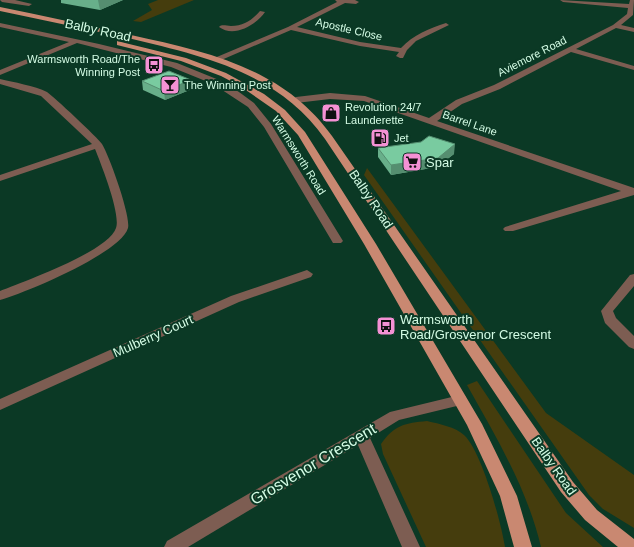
<svg xmlns="http://www.w3.org/2000/svg" width="634" height="547" viewBox="0 0 634 547" font-family="Helvetica,sans-serif">
<style>
.green{fill:#453d0d}
.lines{fill:none;stroke-linecap:round;stroke-linejoin:round}
.minor{fill:#7d5d52;fill-rule:evenodd}
.major{fill:#c98871;fill-rule:evenodd}
.wall{fill:#68af8a}
.shaded-wall{fill:#558e70}
.building{fill:#79cba0;stroke:#558e70}
.labels{text-anchor:middle;dominant-baseline:central;stroke-width:4;stroke-linejoin:round;paint-order:stroke}
.far-street-label{font-size:11px;fill:#d4fce5;stroke:#0b3925}
.far-poi-label{font-size:11px;fill:#d4fce5;stroke:#0b3925;text-anchor:start}
.street-label{font-size:13px;fill:#d4fce5;stroke:#0b3925}
.poi-label{font-size:13px;fill:#d4fce5;stroke:#0b3925;text-anchor:start}
.near-street-label{font-size:16px;fill:#d4fce5;stroke:#0b3925}
</style>
<rect width="100%" height="100%" fill="#0b3925"/>
<path class="green" d="M158,0H194L141,22L133,21L152,10L148,4Z
M367,168L546,413L634,475V528L603,509L589,495L364,175Z
M477,381L566,513L603,547H541C527,488 496,437 467,385Z
M427,421C440,424 455,427 464,435C482,452 501,522 505,547H426L383,454L381,444C394,425 405,423 427,421Z"/>
<g class="lines">
<path class="minor" d="M0,0H15L32,4L29,6L2,2Z
M335,0H355L359,2L356,4L345,3L297,27L360,42L401,48C413,35 430,28 446,23L449,25L416,41L407,50L403,58H400L396,56L399,52L360,46L291,30L219,61L212,59L288,27L337,2Z
M560,0L629,4L630,0H634L633,15L621,25L634,28V32L616,28L576,49L634,66V70L571,52L500,89L462,104L437,121L634,188V195L513,231H505L503,229L505,227L621,191L364,101L330,99L296,103L292,100L296,97L330,93L365,96L429,118L456,100L494,85L613,25L627,14L628,8L563,2Z
M260,11L265,12C256,25 234,38 219,27C222,24 226,26 231,26C244,26 252,20 260,11Z
M0,23L99,44L177,63L219,80L239,92L254,103L271,124L343,241L341,243H333L264,127L248,107L213,84L171,67L77,43L0,75V70L69,42L0,27Z
M0,79C13,82 35,86 47,92C53,96 98,138 102,144C109,155 131,216 128,228C121,253 25,293 0,300V291C23,282 109,251 116,228C121,214 101,164 95,149L0,181V175L92,144L41,96L0,84Z
M307,270L313,274L311,277L239,302L0,410V399L231,296Z
M634,274V286L613,311L616,318L634,336V349L629,347L605,323L601,311L630,275Z
M460,395L465,396L467,400L465,404L399,420L370,438L420,547H402L358,445L188,547H164L167,541L390,412Z"/>
<path class="major" d="M0,7C44,16 87,25 131,35C208,52 283,68 332,136L573,482L597,510L634,539V547H618L585,520L561,492L325,139C278,72 203,56 128,38C85,29 43,20 0,11Z
M117,41L186,58L226,73L264,94L285,110L305,132L376,244L482,424L517,496L532,547H514L500,496L467,425L364,244L298,135L276,111L240,86L221,76L181,61L117,45Z"/>
</g>
<path class="wall" d="M61,0H123L100,10L61,3Z
M142,81L192,89L165,100L143,90Z
M378,148L454,154L437,167L391,175L378,157Z"/>
<path class="shaded-wall" d="M98,0H123L100,10Z
M191,80L192,89L165,100L164,91Z
M455,144L454,154L437,167L391,175V165Z"/>
<path class="building" d="M169,71L191,80L164,91L142,81Z
M429,136L455,144L438,158L391,165L378,148L421,142Z"/>
<defs>
<g id="bus-square" transform="scale(1)"><rect x="-9" y="-9" width="18" height="18" rx="4" fill="#f491d4" stroke="#0b3925"/><path d="M-5-6H5V4H4V6H2V4H-2V6H-4V4H-5ZM-3.5-4V0h7V-4ZM-3.5 1.2v1.5H-2V1.2ZM2 1.2v1.5H3.5V1.2Z" fill="#111"/></g>
<g id="bar-square" transform="scale(1)"><rect x="-9" y="-9" width="18" height="18" rx="4" fill="#f491d4" stroke="#0b3925"/><path d="M-6-5H6L.8 .8V4.5H3.5V6h-7V4.5H-.8V.8Z" fill="#111"/></g>
<g id="shop-square" transform="scale(1)"><rect x="-9" y="-9" width="18" height="18" rx="4" fill="#f491d4" stroke="#0b3925"/><path d="M-5-2.5h2.3a2.7 3.5 0 0 1 5.4 0H5L5.5 6h-11ZM-1.5-2.5h3a1.5 2.3 0 0 0-3 0Z" fill="#111"/></g>
<g id="fuel-square" transform="scale(1)"><rect x="-9" y="-9" width="18" height="18" rx="4" fill="#f491d4" stroke="#0b3925"/><path d="M-5.5-6h7V0h2V4h1.3V-2.5L3-4.5l.8-.8L6-3V5H2.5V1h-1V6h-7ZM-4.2-4.7v3.2H.2V-4.7Z" fill="#111"/></g>
<g id="supermarket-square" transform="scale(1)"><rect x="-9" y="-9" width="18" height="18" rx="4" fill="#f491d4" stroke="#0b3925"/><path d="M-6-5.5h2.5l.6 2H6L4.5 2H-2.5L-4.4-4H-6ZM-1.5 3.2a1.3 1.3 0 1 0 .1 0ZM3 3.2a1.3 1.3 0 1 0 .1 0Z" fill="#111"/></g>
</defs>
<g fill-rule="evenodd">
<use href="#bus-square" x="154" y="65"/>
<use href="#bar-square" x="170" y="85"/>
<use href="#shop-square" x="331" y="113"/>
<use href="#fuel-square" x="380" y="138"/>
<use href="#supermarket-square" x="412" y="162"/>
<use href="#bus-square" x="386" y="326"/>
</g>
<g class="labels">
<g class="far-street-label">
<text transform="translate(349 29) rotate(13)">Apostle Close</text>
<text transform="translate(532 56) rotate(-27)">Aviemore Road</text>
<text transform="translate(470 123) rotate(19)">Barrel Lane</text>
<text transform="translate(299 155) rotate(58)">Warmsworth Road</text>
</g>
<g class="far-poi-label">
<text x="140" y="59" text-anchor="end">Warmsworth Road/The<tspan x="140" dy="13">Winning Post</tspan></text>
<text x="184" y="85">The Winning Post</text>
<text x="345" y="107">Revolution 24/7<tspan x="345" dy="13">Launderette</tspan></text>
<text x="394" y="138">Jet</text>
</g>
<g class="street-label">
<text transform="translate(98 30) rotate(12)">Balby Road</text>
<text transform="translate(371 199) rotate(56)">Balby Road</text>
<text transform="translate(153 336) rotate(-24)">Mulberry Court</text>
<text transform="translate(554 466) rotate(55)">Balby Road</text>
</g>
<g class="poi-label">
<text x="426" y="162">Spar</text>
<text x="400" y="319">Warmsworth<tspan x="400" dy="15">Road/Grosvenor Crescent</tspan></text>
</g>
<g class="near-street-label">
<text transform="translate(313 464) rotate(-31)">Grosvenor Crescent</text>
</g>
</g>
</svg>
